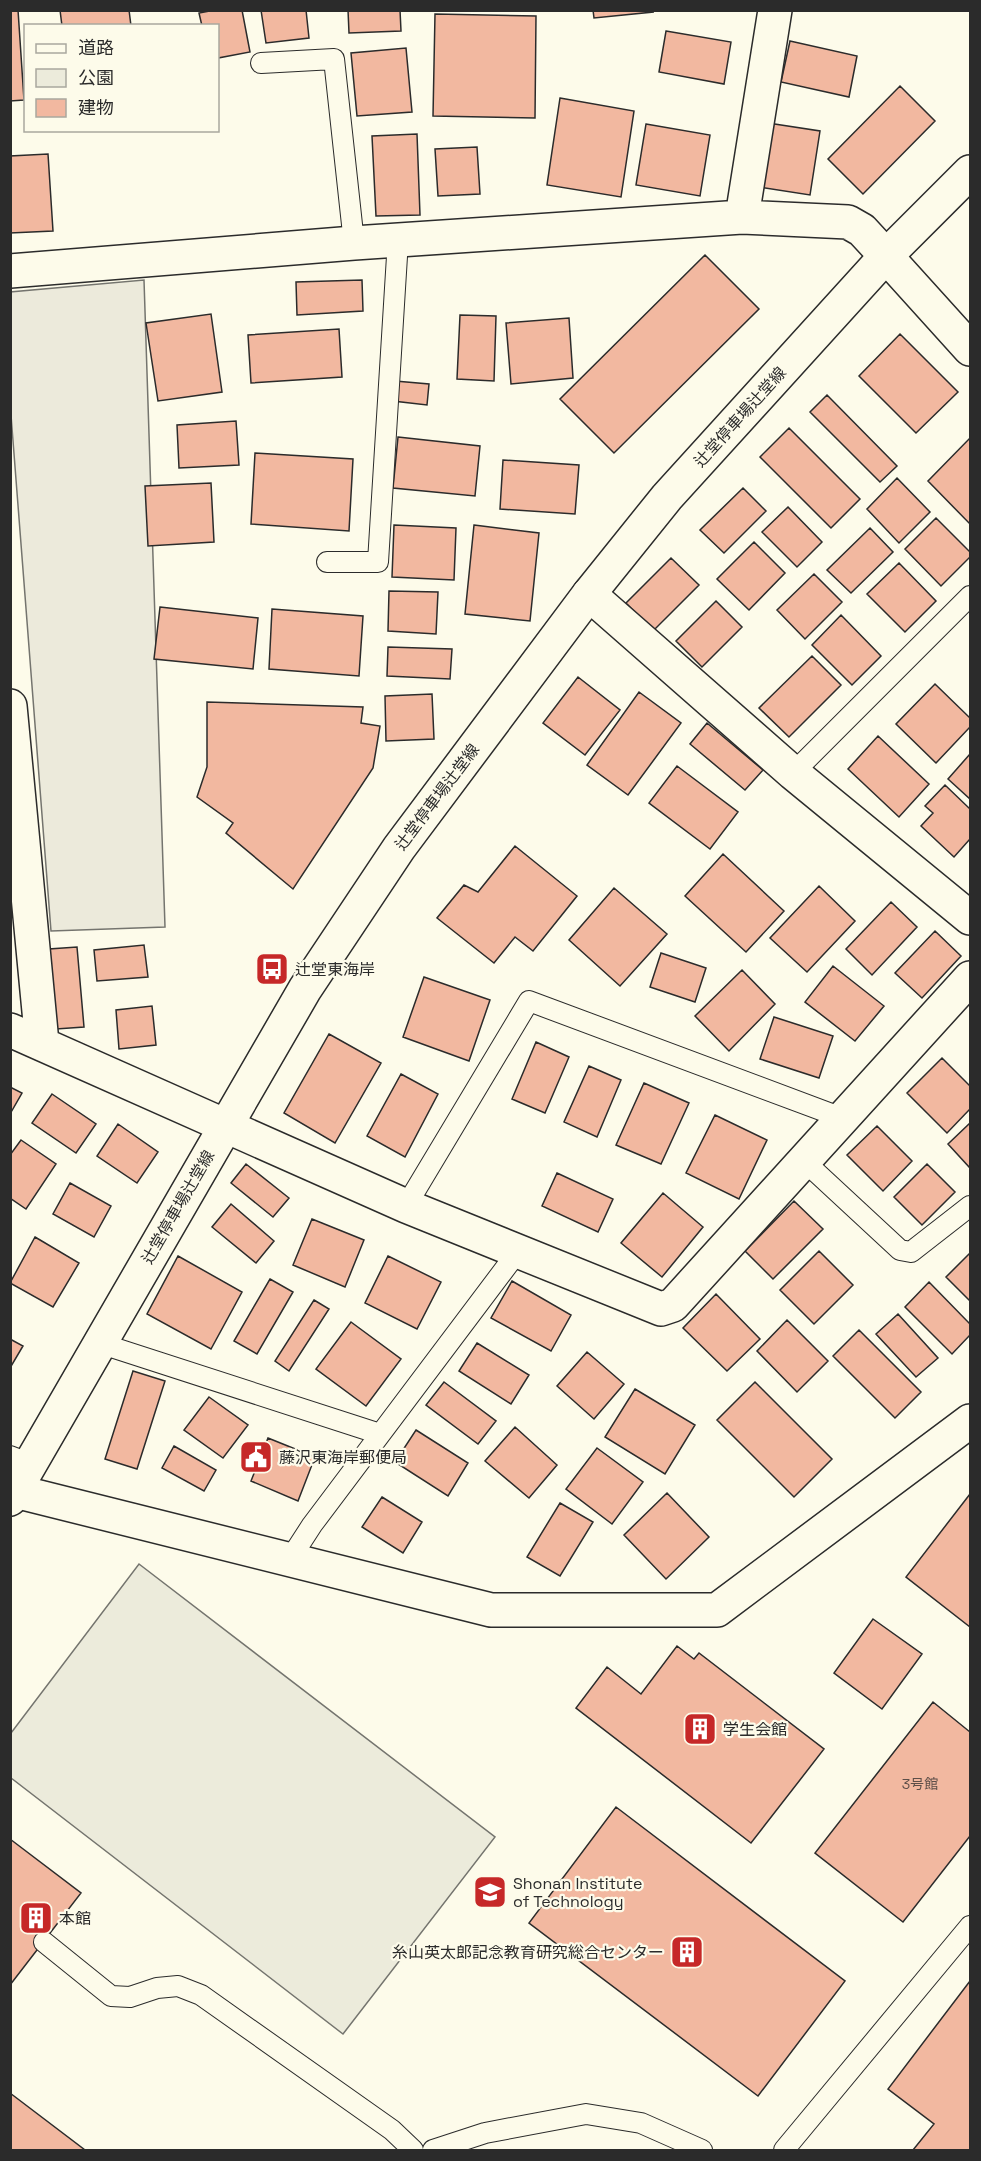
<svg xmlns="http://www.w3.org/2000/svg" width="981" height="2161" viewBox="0 0 981 2161" font-family="'Space Grotesk','Noto Sans JP',sans-serif">
<style>
.green{fill:#ecebdb;stroke:#74746e;stroke-width:1.5}
.parking{fill:#eceadb;stroke:#74746e;stroke-width:1.5}
.building{fill:#f2b8a0;stroke:#2b2b2b;stroke-width:1.5}
.lines{fill:none;stroke-linecap:round;stroke-linejoin:round}
.service-casing{stroke:#2b2b2b;stroke-width:22}
.minor-casing{stroke:#2b2b2b;stroke-width:36}
.tertiary-casing{stroke:#2b2b2b;stroke-width:36}
.secondary-casing{stroke:#2b2b2b;stroke-width:36}
.service{stroke:#fdfbea;stroke-width:20}
.minor{stroke:#fdfbea;stroke-width:33}
.tertiary{stroke:#fdfbea;stroke-width:33}
.secondary{stroke:#fdfbea;stroke-width:33}
.labels{text-anchor:middle;dominant-baseline:central;stroke-width:4.5;stroke-linejoin:round;paint-order:stroke}
.number-label{font-size:14px;fill:#5d4e48}
.street-label{font-size:16px;fill:#2b2b2b;stroke:#fdfbea}
.poi-label{font-size:16px;fill:#2b2b2b;stroke:#fdfbea;text-anchor:start}
</style>
<rect width="100%" height="100%" fill="#fdfbea"/>
<path class="green" d="M139,1564L495,1837L343,2034L11,1778V1733Z"/>
<path class="parking" d="M144,280L165,927L51,931L11,415L10,292Z"/>
<path class="building" d="M10,10H18L24,100L10,101Z
M60,10H129L131,26H62Z
M215,10H242L250,52L218,58V26H202L199,13Z
M261,10H306L309,38L266,43Z
M348,10H400L401,31L349,33Z
M593,10H652L653,12L594,18Z
M435,14L536,16L535,118L433,116Z
M666,31L731,42L724,84L659,72Z
M790,41L857,56L849,97L781,82Z
M406,48L412,112L357,116L351,53Z
M900,86L935,121L863,194L828,159Z
M560,98L634,111L621,197L547,185Z
M768,123L820,131L810,195L758,187Z
M646,124L710,135L700,196L636,185Z
M417,134L420,215L376,216L372,136Z
M477,147L480,194L438,196L435,149Z
M48,154L53,231L10,233V156Z
M705,255L759,309L614,453L560,399Z
M362,280L363,311L297,315L296,282Z
M211,314L222,392L158,401L146,323Z
M460,315L496,316L494,381L457,379Z
M569,318L573,378L511,384L506,323Z
M339,329L342,377L251,383L248,335Z
M900,334L958,392L916,433L859,376Z
M395,381L429,384L427,405L393,401Z
M827,395L897,466L880,482L810,412Z
M236,421L239,465L179,468L177,425Z
M789,428L860,499L831,528L760,457Z
M398,437L480,446L475,496L393,488Z
M970,438V524L928,481Z
M255,453L353,459L349,531L251,524Z
M503,460L579,465L575,514L500,509Z
M897,478L930,512L899,543L867,509Z
M211,483L214,542L148,546L145,486Z
M743,488L766,511L724,553L700,530Z
M788,507L822,542L797,567L762,532Z
M936,518L970,552V557L941,586L905,549Z
M394,525L456,528L454,580L392,577Z
M474,525L539,533L530,621L465,614Z
M870,528L893,552L851,593L827,570Z
M754,542L785,573L749,610L717,579Z
M671,558L699,585L653,631L626,603Z
M899,563L936,601L905,632L867,594Z
M814,574L842,602L805,639L777,610Z
M389,591L438,592L436,634L388,631Z
M716,601L742,627L702,667L676,641Z
M160,607L258,618L253,669L154,659Z
M272,609L363,616L359,676L269,669Z
M841,615L881,656L852,685L812,645Z
M388,647L452,649L450,679L387,676Z
M812,656L841,685L789,737L759,708Z
M578,677L620,710L585,755L543,723Z
M935,684L970,718V727L936,763L896,724Z
M639,692L681,723L628,795L587,765Z
M432,694L434,739L386,741L385,696Z
M207,702L363,707L361,723L380,726L373,768L293,889L226,833L233,823L197,797L207,767Z
M707,723L763,770L745,790L690,744Z
M878,736L929,784L899,817L848,769Z
M970,754V799L948,779Z
M677,766L738,812L710,849L649,803Z
M945,785L970,809V839L954,857L921,826L933,813L925,806Z
M515,846L577,896L533,951L515,937L494,963L437,918L464,885L478,892Z
M723,854L784,911L746,952L685,896Z
M819,886L855,921L807,972L770,938Z
M614,888L667,934L620,986L569,940Z
M891,902L917,927L872,975L846,949Z
M935,931L961,956L922,998L895,973Z
M144,945L148,977L97,981L94,950Z
M77,947L84,1027L56,1029L49,949Z
M661,953L706,968L695,1002L650,987Z
M833,966L884,1006L855,1041L805,1002Z
M742,970L775,1004L729,1051L695,1016Z
M424,977L490,1000L469,1061L403,1037Z
M152,1006L156,1045L119,1049L116,1010Z
M774,1017L833,1036L819,1078L760,1059Z
M329,1034L381,1063L335,1143L284,1113Z
M536,1042L569,1057L545,1113L512,1099Z
M942,1058L970,1086V1109L947,1133L907,1093Z
M589,1066L621,1080L597,1137L564,1122Z
M401,1074L438,1094L405,1157L367,1136Z
M644,1083L689,1103L661,1164L616,1145Z
M10,1087L22,1093L10,1114Z
M52,1094L96,1124L76,1153L32,1123Z
M715,1115L767,1140L739,1199L686,1173Z
M970,1123V1168L948,1144Z
M118,1124L158,1152L137,1183L97,1156Z
M877,1126L912,1161L883,1191L847,1155Z
M21,1140L56,1164L26,1209L10,1198V1155Z
M246,1164L289,1198L273,1217L231,1183Z
M927,1164L955,1192L922,1225L894,1197Z
M557,1173L613,1199L598,1232L542,1206Z
M70,1183L111,1206L94,1237L53,1214Z
M663,1193L703,1227L662,1277L621,1243Z
M794,1201L823,1229L773,1279L745,1251Z
M231,1204L274,1241L256,1263L212,1227Z
M312,1219L364,1240L345,1287L293,1265Z
M35,1237L79,1263L53,1307L10,1283Z
M819,1251L853,1285L814,1324L780,1290Z
M970,1253V1301L946,1277Z
M178,1256L242,1292L211,1349L147,1314Z
M388,1256L441,1282L417,1329L365,1303Z
M270,1279L293,1292L257,1354L234,1341Z
M512,1281L571,1315L551,1351L491,1318Z
M929,1282L970,1324V1335L952,1354L905,1307Z
M716,1294L760,1339L727,1371L683,1328Z
M314,1300L329,1309L289,1371L275,1361Z
M898,1314L938,1358L916,1377L876,1334Z
M787,1320L828,1361L797,1392L757,1351Z
M351,1322L401,1359L366,1406L316,1369Z
M859,1330L921,1392L895,1418L833,1356Z
M10,1339L23,1346L10,1368Z
M477,1343L529,1375L511,1404L459,1371Z
M587,1352L624,1384L594,1419L557,1386Z
M133,1371L165,1381L137,1469L105,1459Z
M444,1382L496,1421L478,1444L426,1405Z
M755,1382L832,1459L794,1497L717,1420Z
M635,1389L695,1425L665,1474L605,1437Z
M209,1397L248,1425L223,1458L184,1430Z
M515,1427L557,1465L529,1498L485,1461Z
M416,1430L468,1463L448,1496L395,1462Z
M268,1438L315,1457L298,1501L251,1481Z
M174,1446L216,1470L204,1491L162,1468Z
M597,1448L643,1482L612,1524L566,1489Z
M667,1493L709,1537L666,1579L624,1535Z
M970,1494V1627L906,1577Z
M382,1497L422,1522L403,1553L362,1527Z
M560,1503L593,1522L560,1576L527,1557Z
M873,1619L922,1654L882,1709L834,1673Z
M677,1646L694,1659L699,1653L824,1749L751,1843L576,1708L607,1667L641,1694Z
M933,1702L970,1732V1836L903,1922L815,1853Z
M616,1807L845,1981L758,2096L529,1923Z
M10,1839L81,1893L10,1985Z
M970,1981V2150H913L934,2124L888,2089Z
M10,2093L85,2150H10Z"/>
<g class="lines">
<g class="service-casing">
<path id="service" d="M261,63L334,59L354,243
M327,562H378L398,240
M793,773L970,596
M804,1161L900,1250L911,1252L970,1206
M406,1206L529,1001L845,1119
M99,1343L380,1434
M10,1456L31,1464
M290,1559L312,1525L519,1250
M44,1942L111,1996L130,1997L157,1988L178,1986L201,1995L392,2130L413,2150
M433,2150L485,2133L586,2114L641,2123L702,2150
M784,2150L970,1926"/>
</g>
<g class="minor-casing">
<path id="minor" d="M742,217L775,10
M10,271L354,243L742,217L848,222L862,230L886,256
M589,594L793,773L970,918
M10,706L42,1043
M10,1030L406,1206L661,1309L673,1305L970,978"/>
</g>
<g class="tertiary-casing">
<path id="tertiary" d="M886,256L970,349
M15,1491L491,1610H717L970,1421"/>
</g>
<g class="secondary-casing">
<path id="secondary" d="M10,1499L305,989L399,848L589,594L667,497L886,256L970,172"/>
</g>
<use href="#service" class="service"/>
<use href="#minor" class="minor"/>
<use href="#tertiary" class="tertiary"/>
<use href="#secondary" class="secondary"/>
</g>
<defs>
<g id="bus-square" transform="scale(1.725)"><rect x="-9" y="-9" width="18" height="18" rx="4" fill="#c62828" stroke="#fdfbea"/><path d="M-5-6H5V4H4V6H2V4H-2V6H-4V4H-5ZM-3.5-4V0h7V-4ZM-3.5 1.2v1.5H-2V1.2ZM2 1.2v1.5H3.5V1.2Z" fill="#fff"/></g>
<g id="civic-square" transform="scale(1.725)"><rect x="-9" y="-9" width="18" height="18" rx="4" fill="#c62828" stroke="#fdfbea"/><path d="M-.6-6.5H3V-4.5H.6V-3L4-1V1h2V6H-6V1h2V-1L-.6-3ZM-1.2 2.5V6h2.4V2.5Z" fill="#fff"/></g>
<g id="building-square" transform="scale(1.725)"><rect x="-9" y="-9" width="18" height="18" rx="4" fill="#c62828" stroke="#fdfbea"/><path d="M-4-6H4V6H1V3H-1V6H-4ZM-2.5-4.3h1.7v1.8h-1.7ZM.8-4.3h1.7v1.8H.8ZM-2.5-1h1.7V.8h-1.7ZM.8-1h1.7V.8H.8Z" fill="#fff"/></g>
<g id="university-square" transform="scale(1.725)"><rect x="-9" y="-9" width="18" height="18" rx="4" fill="#c62828" stroke="#fdfbea"/><path d="M0-5L7-2L0 1L-7-2ZM-4 1L0 2.5L4 1V4Q0 6-4 4Z" fill="#fff"/></g>
</defs>
<g fill-rule="evenodd">
<use href="#bus-square" x="272" y="969"/>
<use href="#civic-square" x="256" y="1457"/>
<use href="#building-square" x="700" y="1729"/>
<use href="#university-square" x="490" y="1892"/>
<use href="#building-square" x="36" y="1918"/>
<use href="#building-square" x="687" y="1952"/>
</g>
<g class="labels">
<g class="number-label">
<text x="920" y="1784">3号館</text>
</g>
<g class="street-label">
<text transform="translate(740 417) rotate(-48)">辻堂停車場辻堂線</text>
<text transform="translate(437 797) rotate(-53)">辻堂停車場辻堂線</text>
<text transform="translate(178 1207) rotate(-60)">辻堂停車場辻堂線</text>
</g>
<g class="poi-label">
<text x="295" y="969">辻堂東海岸</text>
<text x="279" y="1457">藤沢東海岸郵便局</text>
<text x="723" y="1729">学生会館</text>
<text x="513" y="1883">Shonan Institute<tspan x="513" dy="18">of Technology</tspan></text>
<text x="59" y="1918">本館</text>
<text x="664" y="1952" text-anchor="end">糸山英太郎記念教育研究総合センター</text>
</g>
</g>
<rect width="981" height="2161" fill="none" stroke="#2b2b2b" stroke-width="24"/>
<rect x="24" y="24" width="195" height="108" fill="#fdfbea" stroke="#a9a89e" stroke-width="1.5"/>
<rect x="36" y="44" width="30" height="9" fill="#fdfbea" stroke="#a9a89e" stroke-width="1.5"/>
<text x="78" y="54" font-size="18" fill="#2b2b2b">道路</text>
<rect x="36" y="69" width="30" height="18" fill="#ecebdb" stroke="#a9a89e" stroke-width="1.5"/>
<text x="78" y="84" font-size="18" fill="#2b2b2b">公園</text>
<rect x="36" y="99" width="30" height="18" fill="#f2b8a0" stroke="#a9a89e" stroke-width="1.5"/>
<text x="78" y="114" font-size="18" fill="#2b2b2b">建物</text>
</svg>
